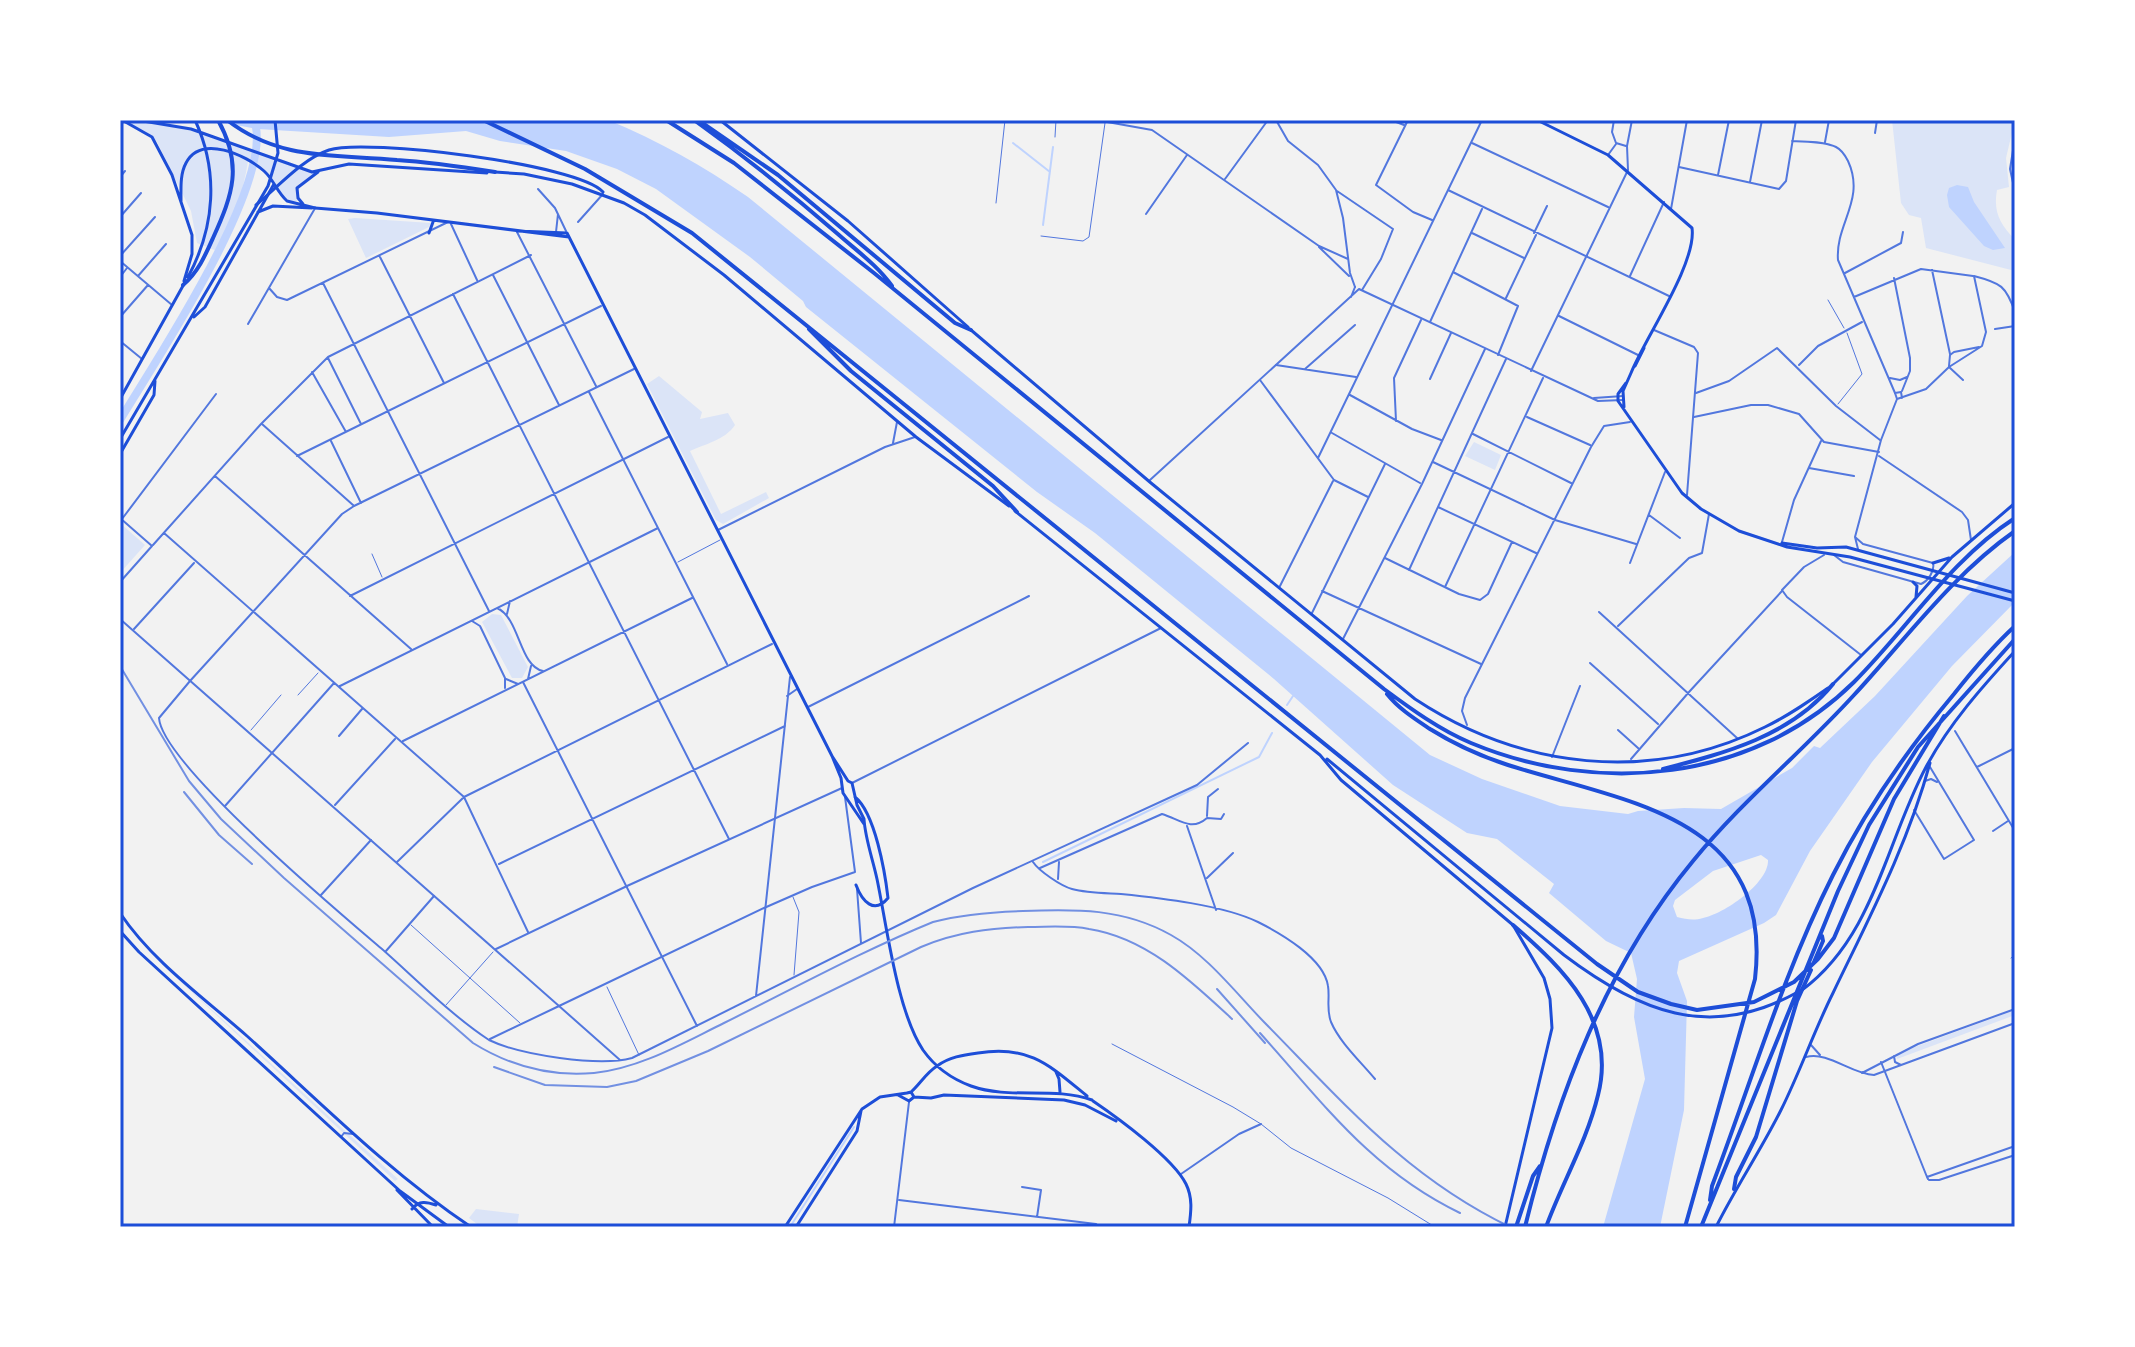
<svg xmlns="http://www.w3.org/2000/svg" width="2135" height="1347" viewBox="0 0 2135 1347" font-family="'Public Sans',sans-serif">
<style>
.green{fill:#dbe4f7}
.water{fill:#bfd3fe;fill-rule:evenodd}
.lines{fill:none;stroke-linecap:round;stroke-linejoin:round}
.stream{stroke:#bfd3fe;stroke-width:2}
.river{stroke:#bfd3fe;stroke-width:8}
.service{stroke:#5277de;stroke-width:1}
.minor{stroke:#5277de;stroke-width:2}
.tertiary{stroke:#5277de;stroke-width:2}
.secondary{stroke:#1d4ed8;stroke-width:3}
.primary{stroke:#1d4ed8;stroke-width:3}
.trunk{stroke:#1d4ed8;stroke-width:3}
.motorway{stroke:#1d4ed8;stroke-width:4}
.rail{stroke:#7290e2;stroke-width:2}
.neatline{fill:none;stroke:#1d4ed8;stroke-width:3}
</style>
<rect width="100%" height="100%" fill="#f2f2f2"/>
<path class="green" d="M122,120L191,129L318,172C303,181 296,183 300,201H287L271,177L248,161C243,194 233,221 217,251L197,243L191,211L157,142L145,131Z
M1892,120H2015L2006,158L2009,187L1997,190C1993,212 2000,224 2015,240V271L1926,248L1921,218L1909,215L1901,203Z
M348,219L355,218L431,223L429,227L366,258Z
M659,376L702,412L700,419L728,413L735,425C725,440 705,444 690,451L721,514L766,492L769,498L723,524L716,520L647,384Z
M1474,442L1501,455L1495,470L1465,456Z
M120,523L145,545L120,573Z
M492,614L501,615L528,667L522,678H512L482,622Z
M143,947L398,1179L395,1181Z
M2015,1010V1015L1897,1059L1896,1054Z
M476,1209L519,1214L517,1227H481L469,1218Z"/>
<path class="water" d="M209,120H608C659,141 703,166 748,197L1430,755L1482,779L1560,806L1628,814L1638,811L1684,808L1721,809L1792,768L1814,746L1820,748L1875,696L1967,596L2015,552V602L1952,666L1872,762L1810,851L1776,915L1764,923L1679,961L1677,973L1687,1001L1684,1110L1660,1227H1603L1645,1079L1634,1017L1637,979L1631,953L1606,941L1549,893L1554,884L1497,839L1467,833L1393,785L1274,679L1095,533L1037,492L806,307L803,301L750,257L656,189L617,169L566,151L500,141L466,131L389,137L258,129ZM1761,855L1768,860C1769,883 1724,914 1703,918C1693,921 1686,919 1677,917L1673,906L1675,900L1713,871Z
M1957,185L1968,187L1974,202L2005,248L1993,250L1984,246L1949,207L1947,195L1949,188Z"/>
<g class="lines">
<path class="stream" d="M1013,143L1050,172
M1043,225L1053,147
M1287,705L1293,696
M1043,862L1259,757L1272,733
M790,1227L854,1127"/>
<path class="river" d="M120,420C154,363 277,180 254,120"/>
<path class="service" d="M1055,137L1056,120
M996,203L1005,120
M1041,236L1083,241L1089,237L1105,123
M1828,300L1844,328
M1838,404L1862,374L1847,333
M372,554L382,577
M678,562L720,540
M298,695L318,673
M251,730L281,695
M793,897L799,912L794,975
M411,925L520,1023
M2011,958L2015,955
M607,987L639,1055
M446,1005L493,952
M1112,1044L1233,1107L1261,1124L1291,1148L1388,1198L1435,1227"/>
<path class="minor" d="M1096,120L1152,130L1319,246L1348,259
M1276,120L1288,141L1318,165L1336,190L1343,218L1350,273L1355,287
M1391,120L1404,125
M1408,120L1376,185L1413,212L1432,220
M1614,120L1612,132L1616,143L1626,146
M1875,133L1877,120
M2015,138L2010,169L2015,192
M1792,141C1806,142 1824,141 1836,147C1842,150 1845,155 1848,161C1866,200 1835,224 1838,260L1895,393
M1825,142L1829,120
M1472,143L1608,207
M1608,155L1616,144
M1679,167L1779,189L1786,181L1796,120
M1718,175L1729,120
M120,177L125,171
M1225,179L1268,120
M1750,182L1762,120
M538,189L555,208L566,231
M1448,190L1669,296
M1337,191L1393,229L1381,259L1362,290
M1146,214L1187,155
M120,217L141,193
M578,222L603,194
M451,224L477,280
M517,232L596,386
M556,232L558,214
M1472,233L1524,258
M1534,233L1547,206
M1319,247L1349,276
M120,256L155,217
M380,257L444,383
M120,261L172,305
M1932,270L1950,354
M1453,272L1518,306L1498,355
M1845,273L1901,243L1903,232
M493,275L559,405
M138,276L166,244
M1630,276L1664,202
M120,277L127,268
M1894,278L1910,358V371L1902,391
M323,283L489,611
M269,288L277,297L287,300L448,222
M453,294L729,839
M1854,297L1921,269L1973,276
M1506,298L1536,235
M1559,316L1638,355
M120,317L148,285
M1430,322L1482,209
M248,324L314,210
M1995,329L2015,326
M1654,330L1694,347L1698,353L1687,495
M120,341L142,359
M328,358L361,424
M1276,365L1356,377
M1799,365L1818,346L1862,322
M1949,367L1963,380
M634,369L354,506L342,514L190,681L159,718C162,764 341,914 382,949C416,979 451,1015 489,1040C520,1055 599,1067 632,1058L973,888L1197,785L1248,743
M1305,369L1355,325
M1531,371L1628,170L1627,146L1632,120
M312,372L346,432
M1890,378L1900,380L1907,377
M1430,379L1451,333
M1260,380L1334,480L1368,497
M589,392L727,664
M1696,393L1729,381L1777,348L1836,406L1880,440
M1350,395L1412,429L1441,440
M1527,417L1590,445
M1694,417L1751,405H1768L1799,414L1824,442L1879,452
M1396,421L1394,378L1421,320
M262,424L353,505
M1332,433L1420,483
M1473,434L1571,483
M331,441L361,503
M297,456L601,306
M1318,458L1482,120
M1433,462L1555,520L1636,544
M1809,468L1854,476
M215,476L411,649
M1438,507L1536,553
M1649,515L1680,538
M122,519L216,394
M164,533L464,797L528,932
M1782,542L1794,500L1821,441
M153,545L261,424L328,357L531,255
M1385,558L1459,594L1480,600L1488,594L1512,542
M1630,563L1665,472
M1409,570L1506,359
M1280,586L1333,481
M1445,587L1543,378
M1322,591L1481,664
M350,596L668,437
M497,608C520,618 519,666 543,671
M1599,612L1737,738
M1312,613L1385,464
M507,614L510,601
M472,621L480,626L505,678V688
M1618,626L1689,558L1702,553L1709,514
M134,629L194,563
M1343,639L1422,484L1485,349
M1590,663L1658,724
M506,679L518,684
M528,679L531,666
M523,682L697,1026
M340,686L658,528
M787,696L797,689
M808,707L1029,596
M1467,725L1462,711L1465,698L1591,447L1604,426L1630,422
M1618,730L1638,748
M1955,731L2015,831
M339,736L362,709
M403,741L692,598
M1552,757L1580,686
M1631,759L1689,692L1782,591
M1977,767L2015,748
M1925,781L1931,779L1937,782
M335,805L395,739
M225,806L334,683
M1914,810L1944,859L1974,840L1930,767
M1207,816L1208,797L1218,789
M1187,826L1216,910
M1993,831L2008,821
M397,862L464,797L772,644
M1033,862C1039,871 1061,886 1072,889C1087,893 1105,893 1121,894C1160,898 1223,905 1258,922C1280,933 1324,958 1328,986C1330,998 1326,1009 1331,1022C1340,1043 1361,1062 1375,1079
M499,864L785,726
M1040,868L1162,814C1179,819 1191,832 1207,818L1221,819L1224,814
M1207,878L1233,853
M1058,879L1059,862
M857,889L861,943
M321,895L371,840
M386,951L434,896
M756,996L790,677
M490,1039L559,1006L620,1060
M1881,1062L1927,1177
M2015,1105L2013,1109L2015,1115
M341,1137L344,1133L353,1134
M1181,1174L1239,1134L1261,1124
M1928,1179L1927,1177L2015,1146
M1929,1180H1939L2015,1155
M1022,1187L1041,1190L1037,1217
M899,1200L1096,1224L1099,1227"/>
<path class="tertiary" d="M1671,209L1687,120
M1351,297L1355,287
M1949,366L1950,355L1954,352L1979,347
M1594,398L1623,396
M1897,399L1926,389L1949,367L1982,346L1986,332L1974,276C2001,283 2006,286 2015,312
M893,443L897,422
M1879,456L1962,512L1968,520L1971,540
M1150,480L1359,289L1598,401L1623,400
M120,518L152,546L120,582
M718,530L885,447L915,437
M1858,549L1855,537L1881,440L1897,399L1895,393L1901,392L1902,398
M1824,555L1804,567L1782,590L1787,597L1861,655
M1834,555L1843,562L1921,584C1928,581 1935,571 1933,563L1863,544L1855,537
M120,619L559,1006L764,908L812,887L855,872L845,797
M852,783L1161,628
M496,949L627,886L842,788
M1811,1045L1820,1055
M1894,1056L1895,1062L1901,1065
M1806,1057C1828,1051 1851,1074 1874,1075L2015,1023
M1862,1073L1918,1044L2015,1009
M894,1227L909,1102"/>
<path class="secondary" d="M720,120L848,221L968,327
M1537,120L1608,155L1692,228C1697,263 1645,338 1631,373
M315,208L377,213L569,237
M517,231L567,233L832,756
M429,233L433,222
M1635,366L1644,348
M1626,383L1618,394V401L1682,493L1701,509L1739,531L1787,547L1850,557L2015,601
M1624,407L1623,391L1631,373
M1782,543L1817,548L1846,547L2015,593
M855,797C875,813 885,872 888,898C874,915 862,901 856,885
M864,824L843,793L841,778L832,756L848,781L852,783L857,805L864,819C865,838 873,860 877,879C887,927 897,1011 923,1050C935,1067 952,1079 971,1086C1010,1100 1053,1086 1092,1100
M120,913C152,961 204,998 247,1036C320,1102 389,1172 471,1227
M120,931L139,952L400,1191L449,1227
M1056,1072L1059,1079L1060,1092
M911,1092C920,1084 926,1073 937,1066C949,1057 963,1055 978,1053C1030,1045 1049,1065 1087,1096
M907,1093L911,1092L914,1097L931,1098L944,1095L1064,1100L1085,1105L1116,1121
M898,1095L909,1101L914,1097
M1093,1101C1118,1118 1173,1158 1186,1184C1193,1198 1191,1212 1189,1227
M397,1190L433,1227
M412,1209C419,1200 427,1202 436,1205
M785,1227L862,1109L880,1097L907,1093
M796,1227L857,1131L861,1111"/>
<path class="primary" d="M122,120L152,137L172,175L192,235V254L184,281
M137,120L191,129L312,172L349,164L487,173
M181,201C181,188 180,174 186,163C201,134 246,155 264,171C274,180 277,192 287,201L315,208
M303,204L298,198L297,188L318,172
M258,212L273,206L312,208
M188,277C215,227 219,172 195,120
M194,317L205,307L274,184
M120,399L184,284
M120,439L268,186L278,153L275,120
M120,454L154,395L155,381"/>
<path class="trunk" d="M495,172L524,174L572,184L624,203L645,215L724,275L916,437L1009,506
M256,205C278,187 302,159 329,150C365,138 579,164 603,192
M971,330L1151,483L1415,699C1521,769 1650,784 1765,727C1788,716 1808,702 1828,688
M1015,511L1320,755L1341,780L1513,925L1544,978L1550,999L1552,1028L1505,1227
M1933,563L1949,558
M1913,582L1917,586L1916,597
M1834,683L1893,624L1952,557L2015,503
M1327,759L1564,955C1638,1011 1709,1041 1796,993
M1802,990C1874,937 1886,842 1926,767C1949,724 1982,687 2015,651
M1716,1227C1736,1187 1761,1150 1781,1110C1800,1072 1814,1031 1833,993C1869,918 1908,844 1930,763"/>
<path class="motorway" d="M227,120C280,161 334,154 397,160C430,162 463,167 495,172
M483,120L585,169L692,233L1597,964L1638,992L1671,1004L1697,1010L1754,1002L1794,982L1818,959L1834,938L1894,799L1944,716
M666,120L734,163L874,273L1384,689C1411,709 1440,730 1471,743C1598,796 1753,782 1854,682C1908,628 1950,560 2015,518
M694,120C744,156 792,194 839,235C857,251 878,266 892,286
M698,120L778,175L955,323L971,330
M183,285C198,272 205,256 213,238C233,194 243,165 218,120
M809,329L851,371L993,486L1017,512
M1387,694C1399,709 1415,719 1430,729C1454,744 1480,756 1508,765C1624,802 1774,815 1755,979L1685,1227
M1663,769C1725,753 1791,736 1833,684
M1513,925C1564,969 1617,1021 1598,1095C1587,1141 1562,1183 1546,1227
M1814,962L1823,941L1822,936
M1734,1189L1736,1177L1756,1137L1797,1001L1811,970
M1710,1200L1712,1186C1751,1083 1783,974 1833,875C1866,809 1907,750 1954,694C1973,670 1992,647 2015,626
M1516,1227L1533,1176L1540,1166
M1525,1227C1557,1096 1606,966 1693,861C1742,801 1802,752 1854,695C1905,640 1952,575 2015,531
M1701,1227L1838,891L1869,825L1918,747L2015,639"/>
<path class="rail" d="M120,666L189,781L221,819L284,878L473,1043C510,1066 550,1077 594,1073C641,1068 683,1043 724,1023C793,989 862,951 933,922C963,914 992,912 1023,911C1076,909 1123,908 1171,935C1207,955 1235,992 1264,1022C1343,1102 1406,1177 1510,1227
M184,792L219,835L252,864
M1217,989L1265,1043
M1260,1033C1324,1104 1371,1170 1460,1213
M494,1067L545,1085L607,1087L636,1081L708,1051L921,947C956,932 990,928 1028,927C1049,927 1069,925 1089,929C1147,938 1191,981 1232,1019"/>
</g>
<rect width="2135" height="1347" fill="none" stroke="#ffffff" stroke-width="244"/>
<rect x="122" y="122" width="1891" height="1103" class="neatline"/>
</svg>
